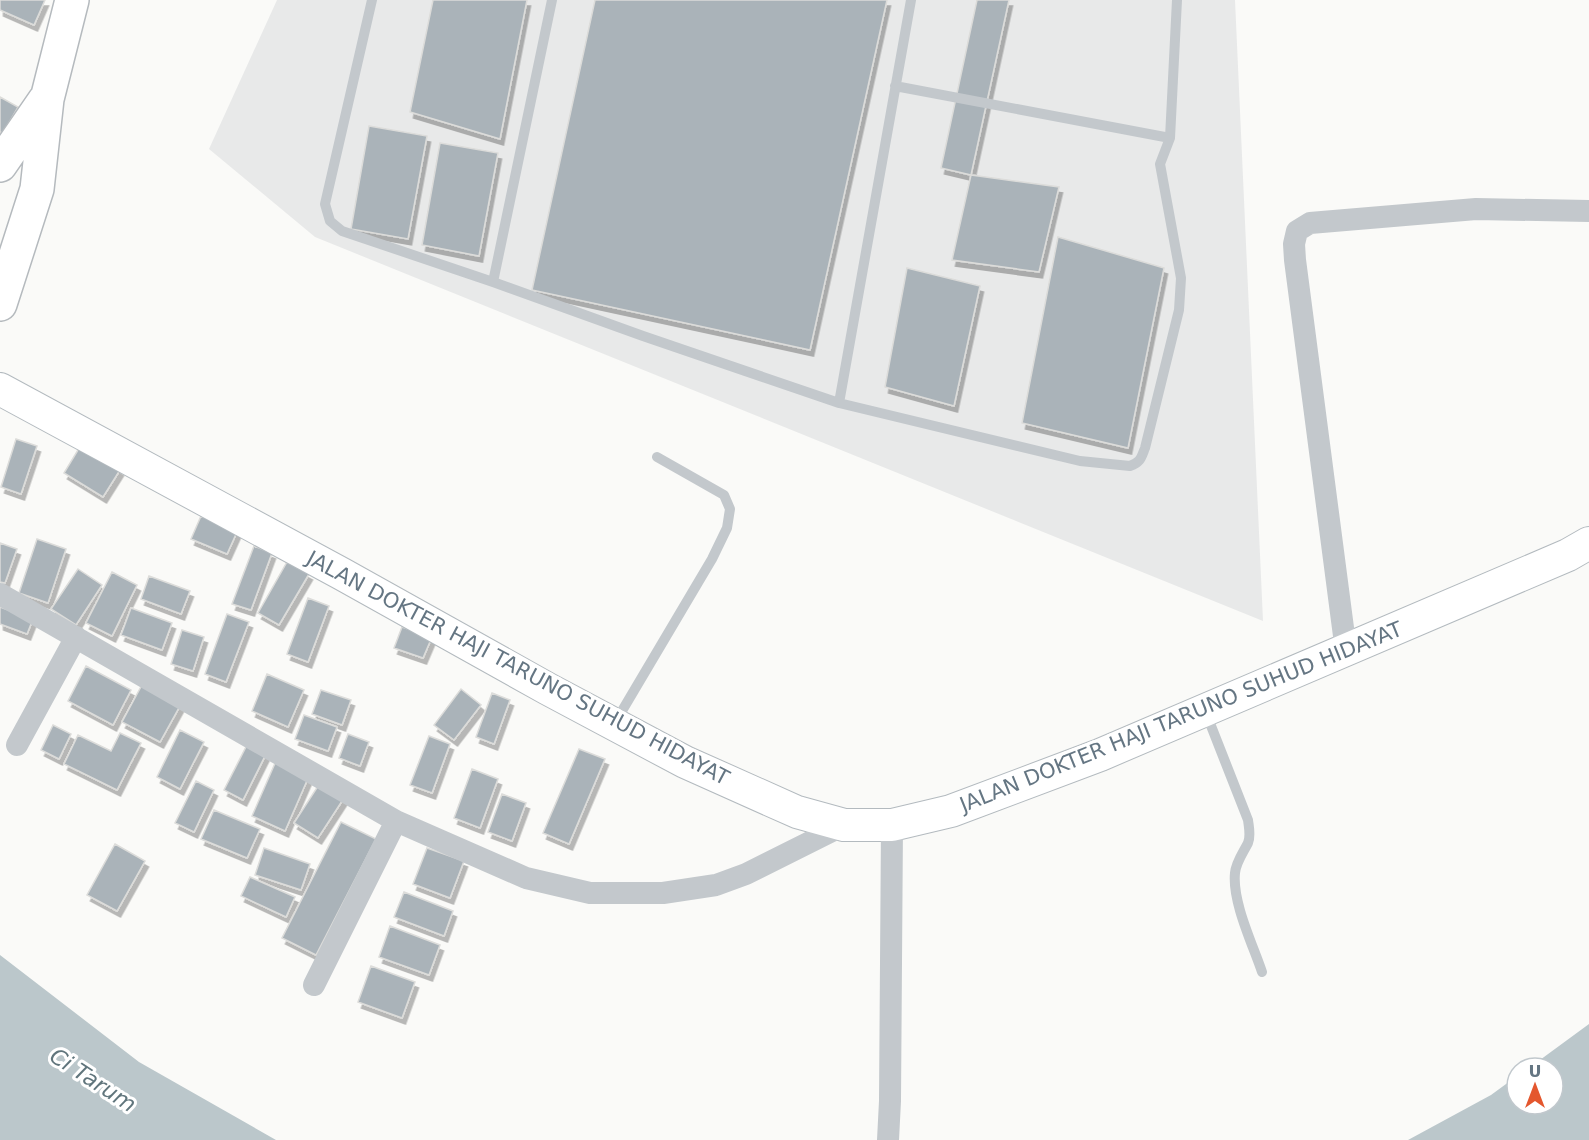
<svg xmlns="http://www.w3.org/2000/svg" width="1589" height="1140" viewBox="0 0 1589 1140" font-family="'DejaVu Sans',sans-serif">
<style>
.built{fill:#e8e9e9}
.water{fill:#bbc7cb}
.building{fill:#aab3b9;stroke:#dcdcda;stroke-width:1.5;filter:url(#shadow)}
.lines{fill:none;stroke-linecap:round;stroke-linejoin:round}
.secondary-casing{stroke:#b3babf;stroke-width:34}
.primary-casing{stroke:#b5babe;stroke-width:36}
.lane{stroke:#c3c8cc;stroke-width:10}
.street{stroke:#c3c8cc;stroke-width:22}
.secondary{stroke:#fff;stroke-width:32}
.primary{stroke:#fff;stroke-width:33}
.labels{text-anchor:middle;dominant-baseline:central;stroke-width:6;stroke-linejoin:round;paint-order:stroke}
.street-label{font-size:21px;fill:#657683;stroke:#fff}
.water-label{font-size:22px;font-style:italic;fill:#60757c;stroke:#fff}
</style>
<defs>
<filter id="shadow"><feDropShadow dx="3.5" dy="6" stdDeviation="0" flood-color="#0004"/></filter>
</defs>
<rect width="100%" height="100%" fill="#fafaf8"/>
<path class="built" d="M277,0H1235L1263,621L315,237L209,149Z"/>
<path class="water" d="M0,955L139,1062L276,1140H0Z
M1589,1024V1140H1408L1491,1095L1517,1076V1104H1553V1068H1529Z"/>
<path class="building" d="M0,0H45L34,25L0,10Z
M433,0H527L500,139L410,112Z
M595,0H887L810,350L532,290Z
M977,0H1009L971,175L941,168Z
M0,97L18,107L3,133L0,132Z
M369,126L427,136L408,239L351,229Z
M440,143L498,153L479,256L422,245Z
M971,175L1059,187L1039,272L952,260Z
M1058,237L1164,268L1128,448L1022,423Z
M907,268L980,286L954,406L885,387Z
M16,439L37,446L21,494L1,487Z
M81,445L120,470L103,497L64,473Z
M201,516L237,532L227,554L191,539Z
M37,539L66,549L48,603L19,593Z
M0,543L17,549L5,583L0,582Z
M254,546L272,553L251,610L232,604Z
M287,562L309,574L279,625L258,613Z
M78,569L102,585L76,625L51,609Z
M112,572L137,585L112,636L86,623Z
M149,576L190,591L181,614L141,599Z
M308,598L329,606L308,662L287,654Z
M0,607L33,619L27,634L0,624Z
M131,608L172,623L162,650L121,635Z
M227,614L249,622L226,682L205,674Z
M402,627L432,637L423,658L394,648Z
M182,630L204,637L193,671L171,664Z
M86,666L131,690L113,725L68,701Z
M267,674L304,690L288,727L252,711Z
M143,683L181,704L160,742L122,722Z
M461,689L481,705L454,740L434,725Z
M321,690L351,700L342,725L312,714Z
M492,693L510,700L494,744L476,737Z
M304,715L337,727L328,751L295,739Z
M53,725L71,734L59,759L41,750Z
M180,730L204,742L180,789L157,777Z
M120,733L141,743L117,790L64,764L78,735L111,751Z
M348,734L369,742L360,766L339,758Z
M429,736L450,744L432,793L410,785Z
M249,741L268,750L243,800L224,790Z
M579,749L605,759L569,844L543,833Z
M276,761L309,776L285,831L252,816Z
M472,769L498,779L480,828L454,818Z
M196,781L214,790L194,832L175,823Z
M320,783L344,798L318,838L294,823Z
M502,794L526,803L512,841L488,832Z
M214,810L260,829L247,858L201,839Z
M341,822L376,839L316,955L282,938Z
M115,844L145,861L117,911L87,895Z
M264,848L310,864L301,890L255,875Z
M427,848L464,861L450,898L413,884Z
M250,877L295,897L286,917L241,896Z
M404,892L453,911L444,936L394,917Z
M390,926L440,945L429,975L379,957Z
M371,966L415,982L402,1018L358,1002Z"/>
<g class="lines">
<g class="secondary-casing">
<path id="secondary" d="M0,389L342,574L548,689L685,762L797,812L844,825H892L951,811L1100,755L1568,555L1589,543"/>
</g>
<g class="primary-casing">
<path id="primary" d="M0,165L45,100
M0,304L37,189L47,99L72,0"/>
</g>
<path class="lane" d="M372,0L325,204L330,221L342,231L493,282L643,336L839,403L1080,461L1130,466C1141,462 1141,458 1145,448L1179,310L1181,278L1160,164L1170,138L1177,0
M895,86L1170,138
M493,282L552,0
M839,403L911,0
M1206,713L1248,820C1249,828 1251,836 1248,843C1243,853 1236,862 1235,873C1232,902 1253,945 1262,972
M616,721L712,559L727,528L730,509L724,495L657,457"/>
<path class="street" d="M0,594L396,821L526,878L590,893H663L716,885L746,874L844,825
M1346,651L1295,260L1294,244L1297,231L1310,223L1476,209L1589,211
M17,745L76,637
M314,985L396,821
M888,1140L890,1101L892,825"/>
<use href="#secondary" class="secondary"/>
<use href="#primary" class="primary"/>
</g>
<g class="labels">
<g class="street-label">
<text transform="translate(518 668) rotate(28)">JALAN DOKTER HAJI TARUNO SUHUD HIDAYAT</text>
<text transform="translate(1181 717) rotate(-22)">JALAN DOKTER HAJI TARUNO SUHUD HIDAYAT</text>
</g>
<g class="water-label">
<text transform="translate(93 1080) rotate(33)">Ci Tarum</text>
</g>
</g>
<g transform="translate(1535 1086)"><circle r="28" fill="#ffffff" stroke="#c1c8cd" stroke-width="1.5"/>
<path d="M0-4.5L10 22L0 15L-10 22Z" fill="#e4572e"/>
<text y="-9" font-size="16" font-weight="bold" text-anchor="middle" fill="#657683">U</text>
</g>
</svg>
